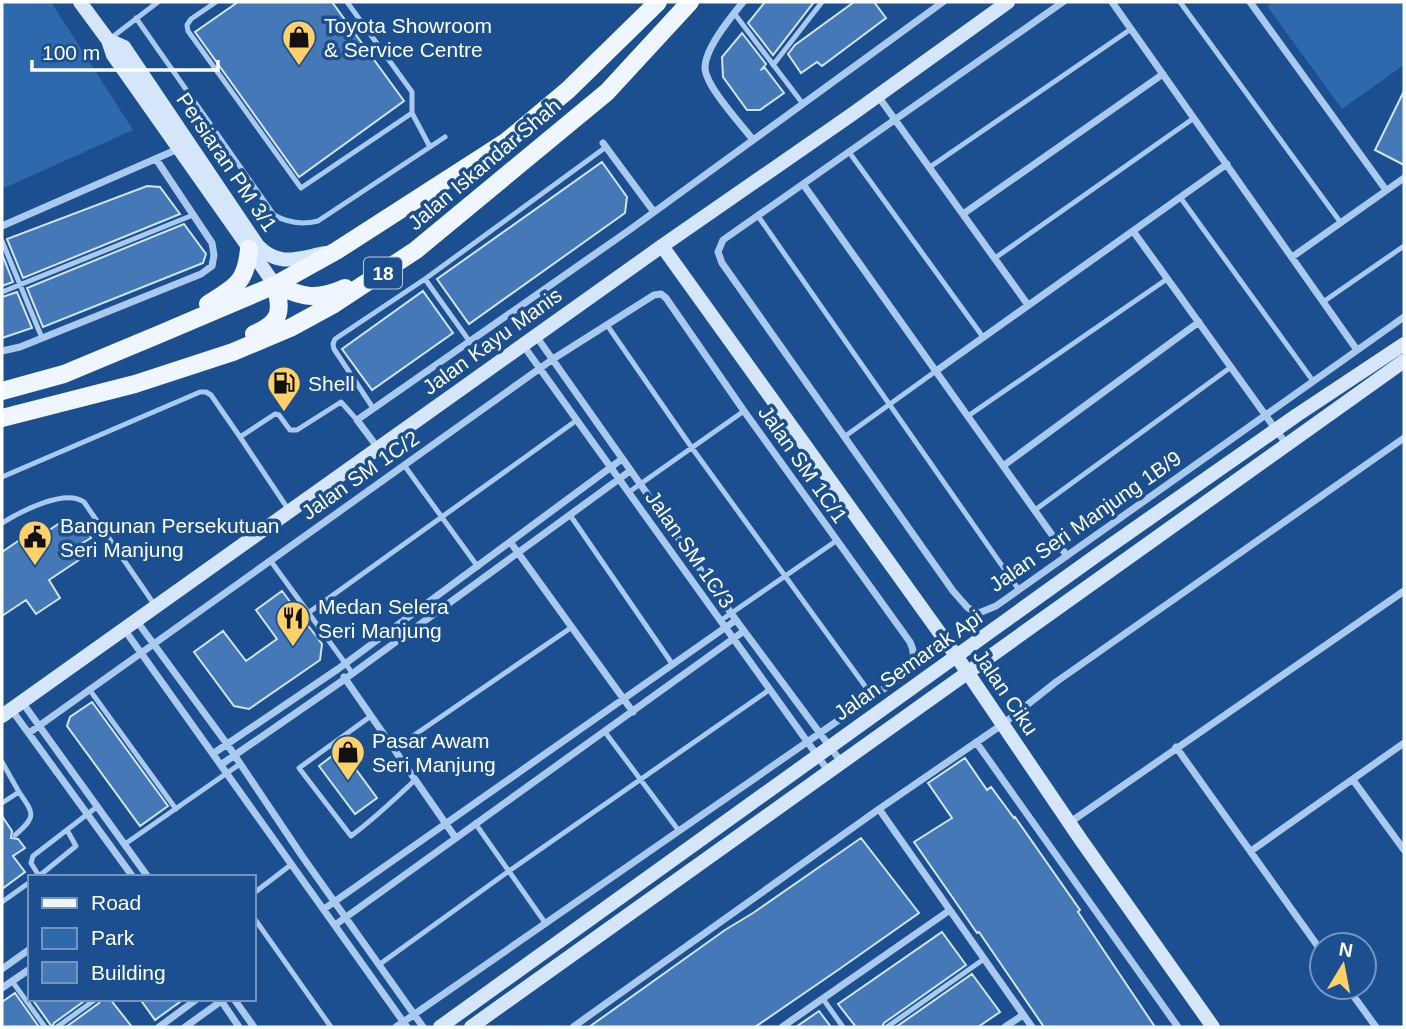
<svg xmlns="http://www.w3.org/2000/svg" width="1406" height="1029" viewBox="0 0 1406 1029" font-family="Helvetica,sans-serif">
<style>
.green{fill:#2e69ad}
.building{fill:#4478b7;stroke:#cfe3fa;stroke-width:2}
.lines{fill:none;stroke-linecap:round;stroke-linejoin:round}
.lane{stroke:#a9c9ee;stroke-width:5}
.street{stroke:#a9c9ee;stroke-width:7}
.secondary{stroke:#d6e6fa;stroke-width:14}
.primary{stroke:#f0f6ff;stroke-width:18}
.labels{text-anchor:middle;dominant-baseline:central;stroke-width:7;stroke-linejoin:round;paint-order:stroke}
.shield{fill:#1b4f8f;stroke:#bbcadd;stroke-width:2}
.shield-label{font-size:19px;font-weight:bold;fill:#fff}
.poi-label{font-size:21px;fill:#fff;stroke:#1b4f8f;text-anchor:start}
.street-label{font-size:21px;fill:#fff;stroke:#1b4f8f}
</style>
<rect width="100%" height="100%" fill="#1b4f8f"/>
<path class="green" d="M2,2H51L133,130L2,189Z
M1273,2H1404V65L1342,109L1267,6Z"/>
<path class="building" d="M238,2H332L404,101L299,177L195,32Z
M765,2H814L773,55L748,23Z
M854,2H874L886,18L822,66L817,62L801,73L788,54L795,45Z
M742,33L766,64L762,69L765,68L784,93L760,110H747L723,77L722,57Z
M1404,91V165L1375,150Z
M602,162L627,197L625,213L469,324L437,279Z
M147,186L160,187L180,214L23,278L7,239Z
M184,224L206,254L203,263L43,327L27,288Z
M2,254L13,282L2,286Z
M423,291L453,333L372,390L342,349Z
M17,292L32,328L2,338V297Z
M63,521L69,530L80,523L91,538L81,544L88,554L49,580L60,598L36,614L26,600L2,616V552L30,533L34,540Z
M282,591L322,644L320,660L249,709L234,706L194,652L223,631L246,661L277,639L256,610Z
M92,702L168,806L140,826L67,726L70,717Z
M341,749L377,798L355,814L319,766Z
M965,758L987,790L991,787L1014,818L1015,817L1080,910L1078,912L1155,1027H1044L979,932L977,933L955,901L914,842L952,818L928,783Z
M2,816L12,831L11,838L18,839L25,848L13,856L25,872L2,889Z
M861,838L919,913L838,970L755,1027H589L725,930L753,913Z
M942,932L966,965L884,1023L882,1027H856L838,1004Z
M972,974L1000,1012L978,1027H896Z
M15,993L39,1027H2V1002Z
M32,999H87L54,1023L52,1027Z
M101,999H110L132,1027H66L99,1003Z
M140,999H184L155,1020Z
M819,1011L831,1027H796Z"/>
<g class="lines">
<path class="lane" d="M216,2L191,19L187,25L188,31L301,188L412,113
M347,2L412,92V113L430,147
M1180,2L1341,223
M734,13L803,104
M136,18L274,215C288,223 302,225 318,221L445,137
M111,38L158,2
M773,65L822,2
M849,152L983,337
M930,167L1131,29
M1180,197L1313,381
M758,216L1019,590
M2,241L42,338
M995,258L1194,118
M425,279L470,342
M2,292L193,215
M1323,302L1404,246
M607,325L692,448L873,697
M373,408L334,349L333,344L335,339L425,279L606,147
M968,416L1167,279
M844,437L936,371
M404,465L478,567
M2,477L200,392H206L211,395L240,437
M629,492L744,411
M288,509L240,437L275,414L279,415L290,430H297L341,402L357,420
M1035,510L1231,367
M570,515L673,665
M2,523C20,512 65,488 84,502L154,604
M270,560L353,674
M308,613L577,420
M720,621L836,541
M89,689L176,809
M371,716L299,768L351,836C374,819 394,800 415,780
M605,732L679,831
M394,749L572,627
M2,762L19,792L2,803
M475,823L546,924
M15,835C37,816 34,814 19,792
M125,844L240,764
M39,876L31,863L33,856L98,806
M39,876L76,846L67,830
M254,893L292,864
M2,902L30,882
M254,918L331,1027
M380,964L509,871L769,690
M12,981L45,1027
M823,999L843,1027
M57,1027L96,999
M887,1027L984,959"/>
<path class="street" d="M743,2C731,17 705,48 705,68C706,87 741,124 753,140
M1063,2L723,240L718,252L722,263L953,591L968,608L979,613L996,606L1404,317
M1112,2L1357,350
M1250,2L1386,190
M878,96L1028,305
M603,143L654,212
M803,184L1067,556
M963,214L1163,74
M2,226L178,149
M1133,231L1287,445
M1292,257L1404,178
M536,336L736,620L842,763
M523,345L829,772
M2,351L20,347L201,274L212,266L214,255L212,243L156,159
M936,371L1227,164
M378,448L357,420L628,231L943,2
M1003,466L1199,322
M511,543L633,712
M136,620L227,744L302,856L423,1027
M124,629L407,1027
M344,677L455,837
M22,702L148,877
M11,709L133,877
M29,733L553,359L654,295L661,294L666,298L744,411L910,642C918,658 911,668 898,679L396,1027
M976,742L1178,1027
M1176,747L1322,952
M214,753L338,669L622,459
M222,764L345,679L630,471
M1353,780L1404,850
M879,809L1032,1027
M1069,823L1404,591
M1251,851L1404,743
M324,909L736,620
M335,925L744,631
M2,969L30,949
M1347,987L1376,1027
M2,988L30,969
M220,999L239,1027
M234,999L254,1027
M159,1027L197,999
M185,1027L224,999
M573,1027L879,809L1003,724L1056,682L1404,438
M782,1027L950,910
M1005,1027L1023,1015"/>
<path class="secondary" d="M80,2L108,40L113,55L275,285
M108,40L124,47L258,246C280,268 298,258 326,253
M662,246L957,657L1081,840L1213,1027
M2,716L662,246L851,115L1008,2
M440,1027L1097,555L1297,415L1404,344
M471,1027L1404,361"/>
<path class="primary" d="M275,285C303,297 316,301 345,288
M208,304C235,287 246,283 249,249
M254,334C280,323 283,312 275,285
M2,391L64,374L160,334L275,285L336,251L507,141L568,90L658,2
M2,418L135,384L233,352L290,328L334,304L416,250L607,92L690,2"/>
</g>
<defs>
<g id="shop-pin" transform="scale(1.75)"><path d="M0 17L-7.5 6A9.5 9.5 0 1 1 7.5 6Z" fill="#ffd166" stroke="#1b4f8f"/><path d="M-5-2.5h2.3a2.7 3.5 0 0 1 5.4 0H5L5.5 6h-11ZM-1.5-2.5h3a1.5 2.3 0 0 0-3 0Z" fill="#111"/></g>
<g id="fuel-pin" transform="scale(1.75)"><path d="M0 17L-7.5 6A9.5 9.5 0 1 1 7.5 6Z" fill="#ffd166" stroke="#1b4f8f"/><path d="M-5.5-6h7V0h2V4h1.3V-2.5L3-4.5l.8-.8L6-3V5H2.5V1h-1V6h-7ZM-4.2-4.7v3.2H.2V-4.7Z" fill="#111"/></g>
<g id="civic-pin" transform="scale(1.75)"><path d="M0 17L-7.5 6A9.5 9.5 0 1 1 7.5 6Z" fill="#ffd166" stroke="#1b4f8f"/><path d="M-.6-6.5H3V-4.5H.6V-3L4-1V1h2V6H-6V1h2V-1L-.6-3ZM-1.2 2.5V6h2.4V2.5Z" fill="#111"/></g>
<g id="restaurant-pin" transform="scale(1.75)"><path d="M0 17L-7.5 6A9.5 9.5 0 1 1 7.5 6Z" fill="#ffd166" stroke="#1b4f8f"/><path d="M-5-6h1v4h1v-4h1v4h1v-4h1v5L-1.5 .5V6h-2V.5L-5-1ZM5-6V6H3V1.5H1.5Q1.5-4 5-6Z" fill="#111"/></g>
</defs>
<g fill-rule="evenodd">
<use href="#shop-pin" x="299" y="37"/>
<use href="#fuel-pin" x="284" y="383"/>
<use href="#civic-pin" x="35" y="537"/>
<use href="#restaurant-pin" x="293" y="618"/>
<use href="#shop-pin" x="348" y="752"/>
</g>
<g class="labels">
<rect class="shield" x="364" y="257.5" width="38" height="31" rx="5"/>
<g class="shield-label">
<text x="383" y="273">18</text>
</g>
<g class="poi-label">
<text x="324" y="25">Toyota Showroom<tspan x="324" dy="24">&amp; Service Centre</tspan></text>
<text x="308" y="383">Shell</text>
<text x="60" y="525">Bangunan Persekutuan<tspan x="60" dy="24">Seri Manjung</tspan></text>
<text x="318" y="606">Medan Selera<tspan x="318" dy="24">Seri Manjung</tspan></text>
<text x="372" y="740">Pasar Awam<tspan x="372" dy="24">Seri Manjung</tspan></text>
</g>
<g class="street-label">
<text transform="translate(227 162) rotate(56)">Persiaran PM 3/1</text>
<text transform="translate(484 164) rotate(-40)">Jalan Iskandar Shah</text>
<text transform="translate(492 341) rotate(-36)">Jalan Kayu Manis</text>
<text transform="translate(803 464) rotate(55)">Jalan SM 1C/1</text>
<text transform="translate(360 475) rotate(-35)">Jalan SM 1C/2</text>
<text transform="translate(1085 521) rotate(-35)">Jalan Seri Manjung 1B/9</text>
<text transform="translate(690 549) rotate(55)">Jalan SM 1C/3</text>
<text transform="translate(908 665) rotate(-35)">Jalan Semarak Api</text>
<text transform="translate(1006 692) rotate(56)">Jalan Ciku</text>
</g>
</g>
<rect width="1406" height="1029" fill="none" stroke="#ffffff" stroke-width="7"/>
<rect x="28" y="875" width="228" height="126" fill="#1b4f8f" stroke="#7695bc" stroke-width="2"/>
<rect x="42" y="898" width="35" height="10" fill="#f0f6ff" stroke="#7695bc" stroke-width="2"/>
<text x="91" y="910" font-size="21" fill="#ffffff">Road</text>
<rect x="42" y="928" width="35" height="21" fill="#2e69ad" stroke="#7695bc" stroke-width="2"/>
<text x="91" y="945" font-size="21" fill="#ffffff">Park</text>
<rect x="42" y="962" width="35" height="21" fill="#4478b7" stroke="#7695bc" stroke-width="2"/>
<text x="91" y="980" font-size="21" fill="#ffffff">Building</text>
<g transform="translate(1343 966) rotate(10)"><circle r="33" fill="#1b4f8f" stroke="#7695bc" stroke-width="2"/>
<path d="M0-5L12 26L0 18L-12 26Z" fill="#ffd166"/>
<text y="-10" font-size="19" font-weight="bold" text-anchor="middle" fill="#ffffff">N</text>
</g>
<path d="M32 60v10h186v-10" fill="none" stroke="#ffffff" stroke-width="3.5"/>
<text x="42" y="60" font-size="21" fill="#ffffff" stroke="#1b4f8f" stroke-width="5" paint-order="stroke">100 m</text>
</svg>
